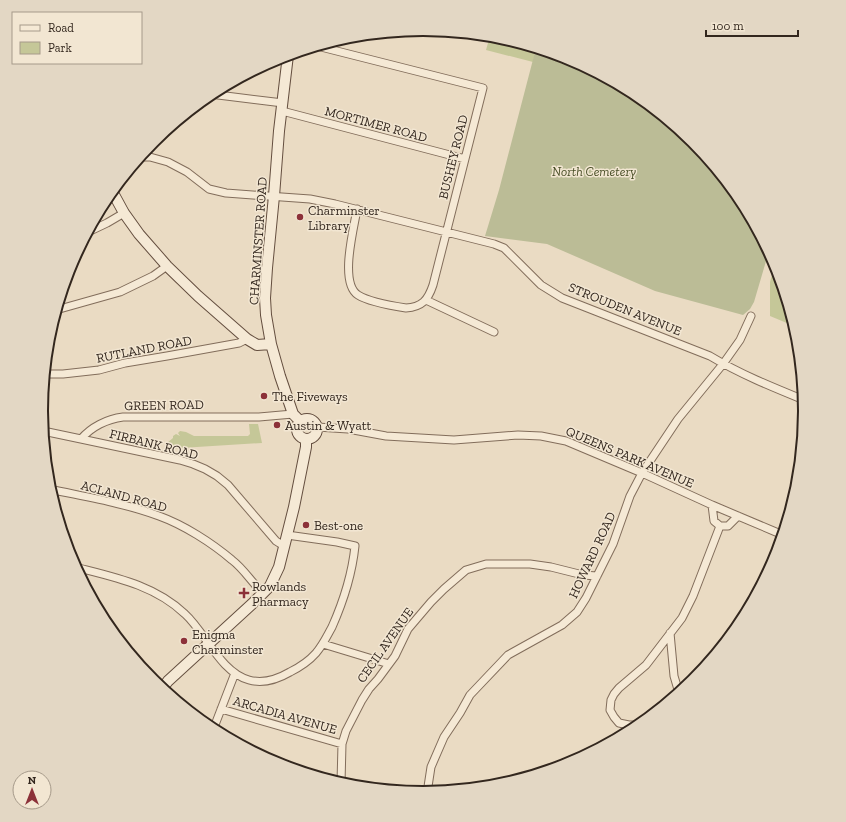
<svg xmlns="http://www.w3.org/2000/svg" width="846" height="822" viewBox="0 0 846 822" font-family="'Zilla Slab',serif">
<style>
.green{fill:#c5c798}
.cemetery{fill:#bbbc96}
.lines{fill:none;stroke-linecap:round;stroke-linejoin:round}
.street-casing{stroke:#826d5b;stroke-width:9}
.secondary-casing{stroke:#644e3f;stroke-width:12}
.street{stroke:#f5e9d5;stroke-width:7}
.secondary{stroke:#f5e9d5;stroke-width:10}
.poi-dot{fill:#8c3139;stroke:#f2e6d2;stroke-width:1.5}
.labels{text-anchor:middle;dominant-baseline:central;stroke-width:3;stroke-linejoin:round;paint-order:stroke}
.street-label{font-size:13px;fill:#33271e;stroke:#f2e6d2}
.park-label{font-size:13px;font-style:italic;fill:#484e26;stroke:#f2e6d2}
.poi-label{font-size:13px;fill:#33271e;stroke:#f2e6d2;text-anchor:start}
.rim{fill:none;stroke:#33271e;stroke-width:2}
</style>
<rect width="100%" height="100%" fill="#eadbc3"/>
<path class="green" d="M490,36H498L536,48L533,62L486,50Z
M775,264L776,265L794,326L770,316V282Z
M249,424H258L262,443L165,449L167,443L173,438V436L176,434L180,436L178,433L180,431L186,432L194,436H248L250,434Z"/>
<path class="cemetery" d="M536,48L569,58L635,94L693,141L741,199L769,251L754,302L750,309L743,315L655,291L547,244L485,236L499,190Z"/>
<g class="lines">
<g class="street-casing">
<path id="street" d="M317,46L483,88L433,285C428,300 422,307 406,308C393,306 369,302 358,295C339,283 354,228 357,209
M210,94L283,103
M282,111L465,159
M140,157H150L168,162L187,172L209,189L226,193L310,199L335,204L494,244L504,248L541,285L562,298L710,356C740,374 772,387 804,400
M88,232L107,223L124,213
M426,300L494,332
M56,310L120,292L153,276L167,266
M45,374H63L99,370L125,363L167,356L239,343L247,339
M317,427L348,429L386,436L454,440L518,435L541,436L566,441L642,473L712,505L783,535
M43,431L81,439C91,427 107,419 123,417H259L293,414
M81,439L180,460L193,464L205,469L217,476L228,485L276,541L284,546
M49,489C86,497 124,503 159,516C184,525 212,543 232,560C244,569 252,583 263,593
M712,505L714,521L720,526H728L738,516
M75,567C114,577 155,585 185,614C206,633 220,672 249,680C263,684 278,679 290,672C300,667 309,661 316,653C323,645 327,636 332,627C344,600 352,575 355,546L337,542L287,535
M670,633L674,676L679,693
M323,644L389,664
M221,709L342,744
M639,725H629L619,723L614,717L610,710L611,700L614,694L619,688L646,665L682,618L693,596L720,526
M213,730L235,673
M341,783L342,744L346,731L362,700L369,689L378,679L395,656L408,629L431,602L444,589L466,570L486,564H530L551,567L583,575L597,576
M427,793L431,767L444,737L460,713L470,695L508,655L562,625L577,612L586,598L613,544L630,496L642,473L678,419L723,364L740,340L751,316"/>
</g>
<g class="secondary-casing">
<path id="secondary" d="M288,55L279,131L274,196L267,268L265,298L266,315L271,344L280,376L293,414L301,422
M112,191L124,213L139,234L167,266L198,296L247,339L257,345L271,344
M297 429a10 10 0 1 1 20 0a10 10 0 1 1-20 0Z
M162,689L168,681L252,604L270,586L279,567L294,507L306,447V439"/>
</g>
<use href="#street" class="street"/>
<use href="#secondary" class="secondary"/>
</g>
<g class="poi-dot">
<circle cx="300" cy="217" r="4"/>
<circle cx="264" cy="396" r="4"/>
<circle cx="277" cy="425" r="4"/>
<circle cx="306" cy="525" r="4"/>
<path d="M242 587h4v4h4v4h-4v4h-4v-4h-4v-4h4z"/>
<circle cx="184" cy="641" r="4"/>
</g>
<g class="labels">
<g class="street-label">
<text transform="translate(376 124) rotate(15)">MORTIMER ROAD</text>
<text transform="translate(453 157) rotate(-76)">BUSHEY ROAD</text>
<text transform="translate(258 241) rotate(-86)">CHARMINSTER ROAD</text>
<text transform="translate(625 309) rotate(22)">STROUDEN AVENUE</text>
<text transform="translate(144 349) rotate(-11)">RUTLAND ROAD</text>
<text transform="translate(164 405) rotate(-1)">GREEN ROAD</text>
<text transform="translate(154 444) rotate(14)">FIRBANK ROAD</text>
<text transform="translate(630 457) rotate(23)">QUEENS PARK AVENUE</text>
<text transform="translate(124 496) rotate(15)">ACLAND ROAD</text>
<text transform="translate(592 555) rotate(-65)">HOWARD ROAD</text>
<text transform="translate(385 645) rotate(-55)">CECIL AVENUE</text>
<text transform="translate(285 715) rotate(16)">ARCADIA AVENUE</text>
</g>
<g class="park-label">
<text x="594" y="171">North Cemetery</text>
</g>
<g class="poi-label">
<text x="308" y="210">Charminster<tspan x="308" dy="15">Library</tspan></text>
<text x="272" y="396">The Fiveways</text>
<text x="285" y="425">Austin &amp; Wyatt</text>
<text x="314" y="525">Best-one</text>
<text x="252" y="586">Rowlands<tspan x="252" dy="15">Pharmacy</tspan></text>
<text x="192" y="634">Enigma<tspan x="192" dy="15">Charminster</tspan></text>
</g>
</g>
<path d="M0 0H846V822H0ZM48 411a375 375 0 1 1 750 0a375 375 0 1 1-750 0Z" fill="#e3d7c4" fill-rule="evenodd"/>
<path class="rim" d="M48 411a375 375 0 1 1 750 0a375 375 0 1 1-750 0Z"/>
<rect x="12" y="12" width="130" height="52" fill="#f2e6d2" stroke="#a69a8a"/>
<rect x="20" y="25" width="20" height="6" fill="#f5e9d5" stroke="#a69a8a"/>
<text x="48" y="32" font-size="12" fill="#33271e">Road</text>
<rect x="20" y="42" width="20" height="12" fill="#c5c798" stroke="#a69a8a"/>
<text x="48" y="52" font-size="12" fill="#33271e">Park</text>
<g transform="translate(32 790)"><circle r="19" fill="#f2e6d2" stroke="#a69a8a"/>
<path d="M0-3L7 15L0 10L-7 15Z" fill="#8c3139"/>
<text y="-6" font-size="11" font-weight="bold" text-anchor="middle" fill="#33271e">N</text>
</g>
<path d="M706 30v6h92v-6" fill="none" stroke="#33271e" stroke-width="2"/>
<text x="712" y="30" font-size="12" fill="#33271e" stroke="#f2e6d2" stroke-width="3" paint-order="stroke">100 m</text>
</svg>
